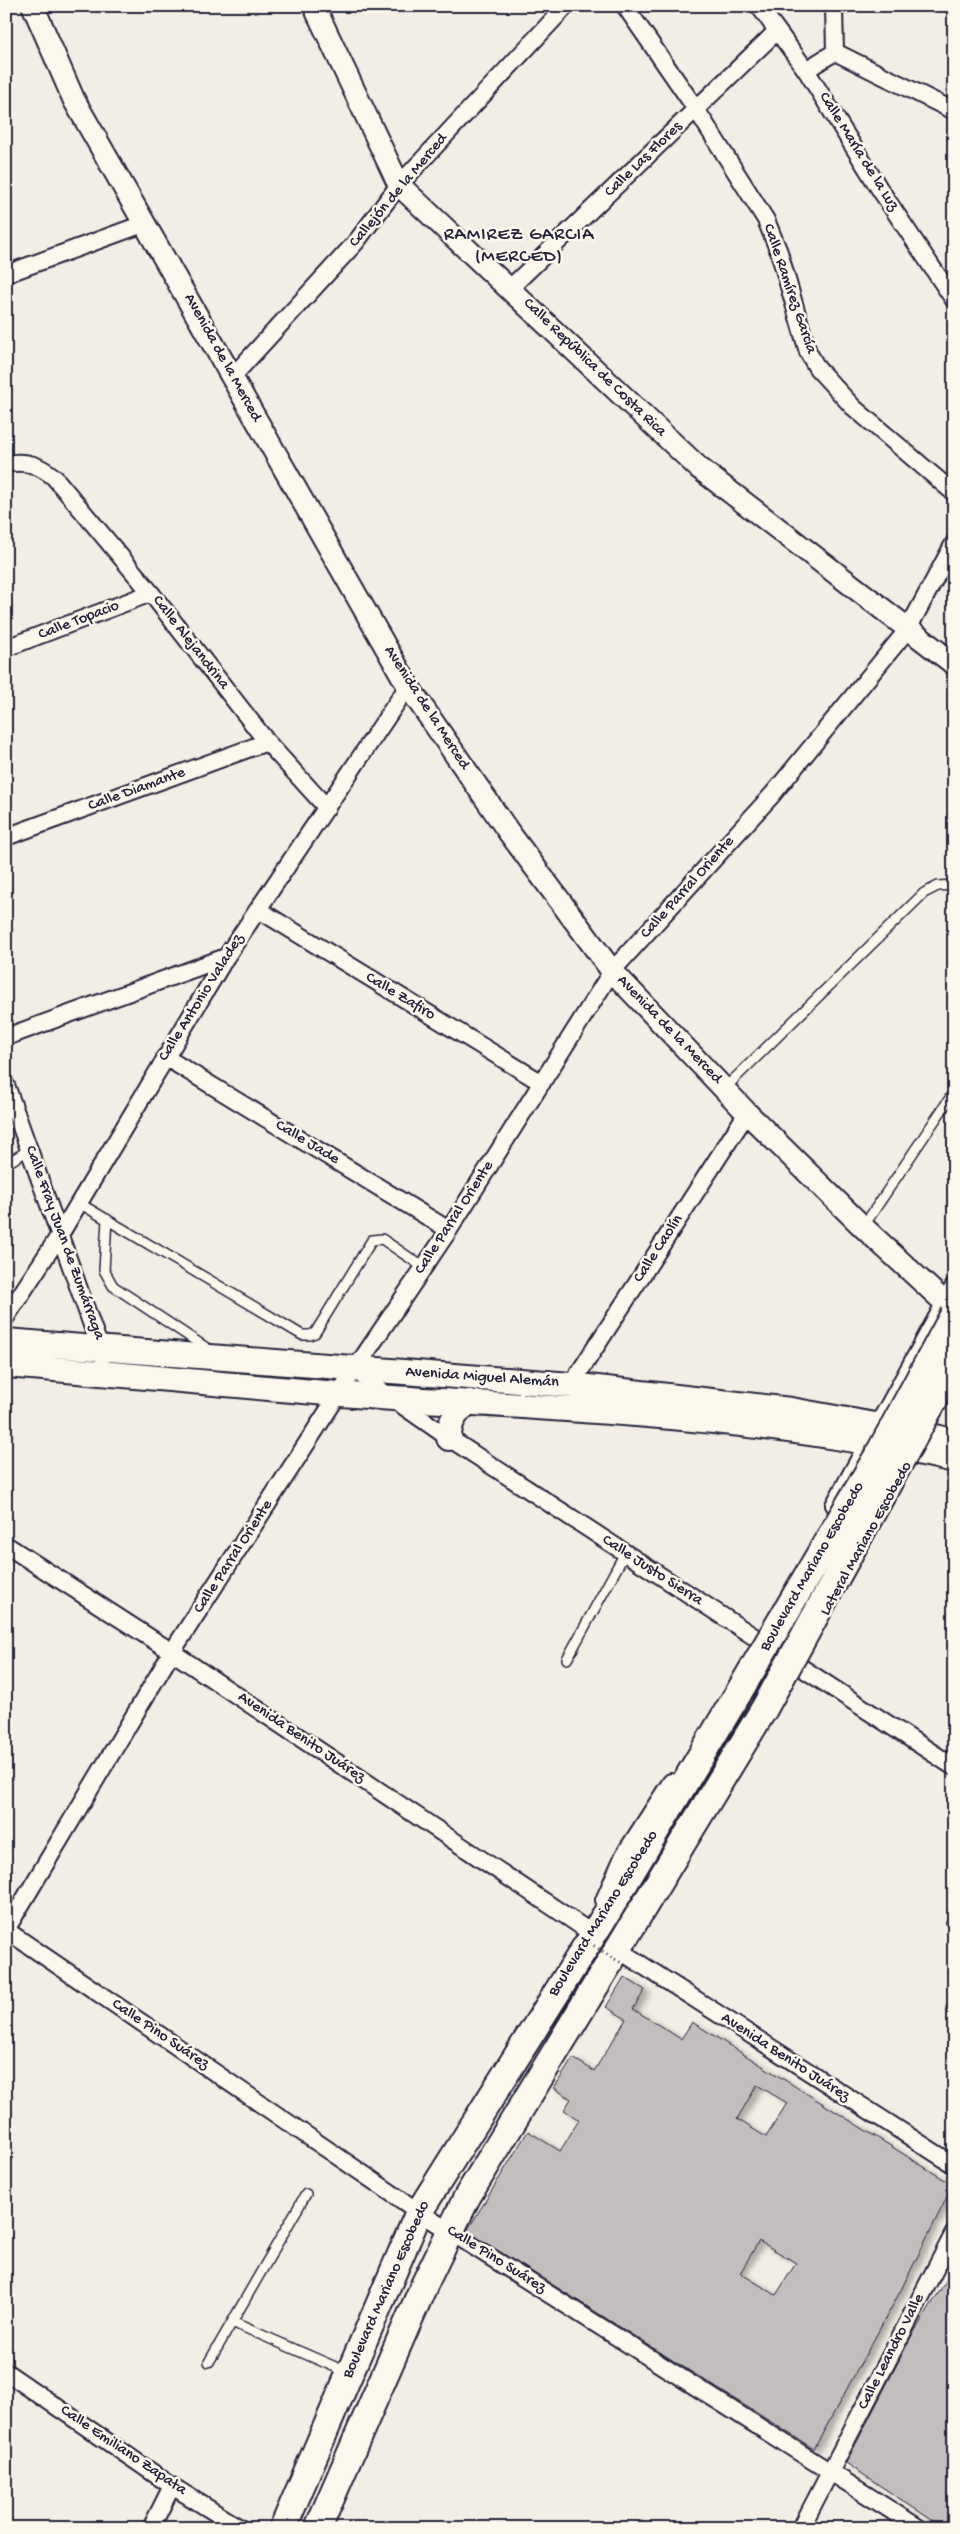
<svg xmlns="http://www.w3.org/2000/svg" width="960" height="2534" viewBox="0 0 960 2534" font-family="'Gochi Hand',sans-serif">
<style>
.building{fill:#c2bebe;stroke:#22223b;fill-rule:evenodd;filter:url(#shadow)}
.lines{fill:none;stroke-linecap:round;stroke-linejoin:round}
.service-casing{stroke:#22223b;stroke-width:12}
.minor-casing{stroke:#22223b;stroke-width:20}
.tertiary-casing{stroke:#22223b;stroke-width:25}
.secondary-casing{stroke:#22223b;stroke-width:28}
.primary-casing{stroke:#22223b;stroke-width:30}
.service{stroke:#fbf7ec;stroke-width:9}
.minor{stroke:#fbf7ec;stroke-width:16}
.tertiary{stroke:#fbf7ec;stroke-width:21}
.secondary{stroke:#fbf7ec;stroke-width:24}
.primary{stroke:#fbf7ec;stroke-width:26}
.primary-bridge-casing{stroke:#22223b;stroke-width:30;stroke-linecap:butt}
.path-bridge{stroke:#22223b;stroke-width:3;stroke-dasharray:1 4;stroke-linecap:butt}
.primary-bridge{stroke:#fbf7ec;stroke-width:26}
.labels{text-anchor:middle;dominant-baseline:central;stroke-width:5;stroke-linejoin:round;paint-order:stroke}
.street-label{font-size:16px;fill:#22223b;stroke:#fbf7ec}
.quarter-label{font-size:19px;letter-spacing:1px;fill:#22223b;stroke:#fbf7ec}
</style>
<defs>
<filter id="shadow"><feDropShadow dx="5.5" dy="3" stdDeviation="2.5" flood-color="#0004"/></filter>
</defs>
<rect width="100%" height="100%" fill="#f2eee5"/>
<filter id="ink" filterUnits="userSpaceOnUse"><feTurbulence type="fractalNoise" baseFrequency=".02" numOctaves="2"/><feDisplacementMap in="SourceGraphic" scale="10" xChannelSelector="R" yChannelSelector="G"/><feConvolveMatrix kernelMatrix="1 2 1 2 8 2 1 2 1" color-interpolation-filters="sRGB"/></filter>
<g filter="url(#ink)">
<path class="building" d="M624,1977L645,1990L633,2009L681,2039L692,2022L953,2185L901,2290L814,2449L467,2231L528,2131L560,2151L579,2120L564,2110L571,2099L554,2088L573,2058L594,2071L626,2019L606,2007ZM757,2085L787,2103L766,2137L737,2119ZM759,2241L796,2263L776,2295L740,2273Z
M954,2268V2528H944L846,2463L911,2337Z"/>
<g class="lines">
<g class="service-casing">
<path id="service" d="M725,1088L924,893L938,886L954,885
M6,1164L30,1149
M79,1203L302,1335H310L315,1333L372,1240L382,1239L423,1267
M107,1219L104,1270L113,1286L211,1351
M863,1227L954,1092
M567,1659L625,1553
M951,1923L954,1925
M232,2322L349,2373
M209,2362L306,2194"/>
</g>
<g class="minor-casing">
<path id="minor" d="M625,6L696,109L766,220L779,252L808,352L817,368L853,407L954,493
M759,6L806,70L879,188L954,300
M835,52L954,111
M806,70L835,52L834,6
M6,274L146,223
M510,288L777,31
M233,376L356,242L399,185L566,6
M6,464C26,460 39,465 54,477L151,593L267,742L327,808
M6,648L151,593
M6,837L267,742
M259,910L542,1083
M6,1037L226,957
M165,1057L449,1230
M6,1085L103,1356
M6,1317L61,1233L226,957L408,686
M355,1369L373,1385L449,1438L954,1767
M571,1385L747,1113
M834,1505L954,1286
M6,1545L172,1652L593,1934L596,1925
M604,1900L624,1855L671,1782
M6,1930L172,1652L347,1381L449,1230L612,971L772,795L908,629L954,543
M6,1930L419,2212L919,2528
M617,1949L954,2165
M6,2372L172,2486L240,2528
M151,2528L172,2486
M801,2528L954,2233"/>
</g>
<g class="tertiary-casing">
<path id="tertiary" d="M33,6L74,100L408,686L508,831L612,971L747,1113L863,1227L954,1311
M314,6L399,185L699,468L954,664"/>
</g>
<g class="secondary-casing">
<path id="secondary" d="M6,1341L571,1385L791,1410L925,1434L954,1442
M6,1365C135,1375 264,1389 393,1398C579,1410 772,1417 954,1460
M449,1438C449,1421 456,1412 469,1402"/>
</g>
<g class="primary-casing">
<path id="primary" d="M283,2528L419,2212L608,1911L739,1692
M318,2528L425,2283L467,2197L764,1709"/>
</g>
<use href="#service" class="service"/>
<use href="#minor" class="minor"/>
<use href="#tertiary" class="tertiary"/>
<use href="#secondary" class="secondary"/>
<use href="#primary" class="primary"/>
<g class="primary-bridge-casing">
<path id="primary-bridge" d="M739,1692L878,1455L954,1314
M764,1709L954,1364"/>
</g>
<path class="path-bridge" d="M577,1935L629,1968"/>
<use href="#primary-bridge" class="primary-bridge"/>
</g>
</g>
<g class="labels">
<g class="street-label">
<text transform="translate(858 152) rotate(58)">Calle María de la Luz</text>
<text transform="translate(644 160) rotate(-44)">Calle Las Flores</text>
<text transform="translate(399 191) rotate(-50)">Callejón de la Merced</text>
<text transform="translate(789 289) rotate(71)">Calle Ramírez García</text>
<text transform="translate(222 358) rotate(61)">Avenida de la Merced</text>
<text transform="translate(594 368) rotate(44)">Calle República de Costa Rica</text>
<text transform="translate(79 621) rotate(-21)">Calle Topacio</text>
<text transform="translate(190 643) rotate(52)">Calle Alejandrina</text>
<text transform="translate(426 708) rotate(57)">Avenida de la Merced</text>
<text transform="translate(137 790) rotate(-20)">Calle Diamante</text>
<text transform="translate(688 888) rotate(-48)">Calle Parral Oriente</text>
<text transform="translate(400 997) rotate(31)">Calle Zafiro</text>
<text transform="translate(202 998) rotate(-58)">Calle Antonio Valadez</text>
<text transform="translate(669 1030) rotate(46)">Avenida de la Merced</text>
<text transform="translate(307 1143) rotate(31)">Calle Jade</text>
<text transform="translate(455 1218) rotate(-57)">Calle Parral Oriente</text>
<text transform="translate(64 1243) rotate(70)">Calle Fray Juan de Zumárraga</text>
<text transform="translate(659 1249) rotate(-57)">Calle Caolín</text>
<text transform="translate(482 1378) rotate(4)">Avenida Miguel Alemán</text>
<text transform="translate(867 1539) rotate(-61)">Lateral Mariano Escobedo</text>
<text transform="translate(234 1557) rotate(-57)">Calle Parral Oriente</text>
<text transform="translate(813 1567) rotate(-60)">Boulevard Mariano Escobedo</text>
<text transform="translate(652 1571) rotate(33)">Calle Justo Sierra</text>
<text transform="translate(301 1738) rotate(34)">Avenida Benito Juárez</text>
<text transform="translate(604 1914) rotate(-58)">Boulevard Mariano Escobedo</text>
<text transform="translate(160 2035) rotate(34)">Calle Pino Suárez</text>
<text transform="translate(785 2058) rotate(33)">Avenida Benito Juárez</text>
<text transform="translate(496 2260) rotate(32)">Calle Pino Suárez</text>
<text transform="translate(387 2290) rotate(-66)">Boulevard Mariano Escobedo</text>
<text transform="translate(892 2352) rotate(-63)">Calle Leandro Valle</text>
<text transform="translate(123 2451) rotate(34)">Calle Emiliano Zapata</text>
</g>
<g class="quarter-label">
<text x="519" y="235">RAMIREZ GARCIA<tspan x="519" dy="22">(MERCED)</tspan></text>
</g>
</g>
<rect width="960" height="2534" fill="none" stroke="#fbf7ec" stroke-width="25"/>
<rect x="12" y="12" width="935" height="2509" fill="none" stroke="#22223b" stroke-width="2" filter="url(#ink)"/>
</svg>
